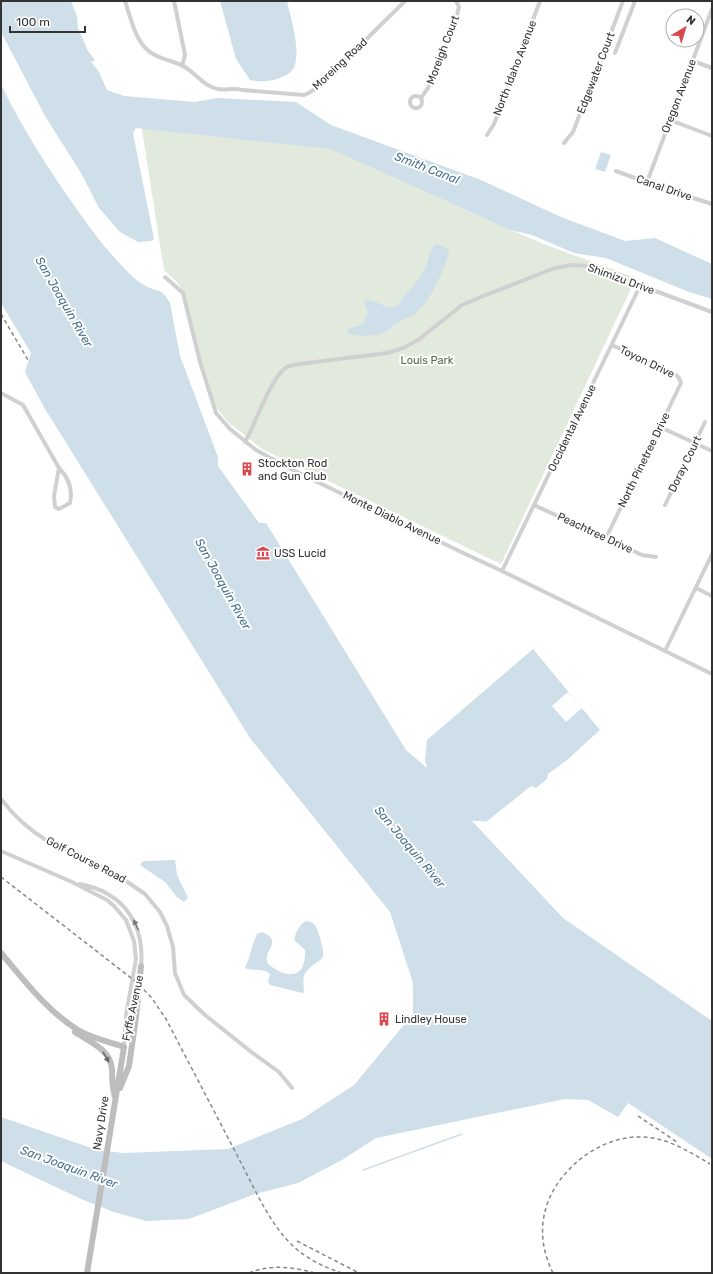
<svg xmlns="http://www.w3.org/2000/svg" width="713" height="1274" viewBox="0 0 713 1274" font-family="Rubik,sans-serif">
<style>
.green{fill:#e2e9dd}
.water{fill:#cedfea}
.pier{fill:#fff}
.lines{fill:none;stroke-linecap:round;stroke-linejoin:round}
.stream{stroke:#cedfea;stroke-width:1.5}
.street{stroke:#d0d0d0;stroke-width:4}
.secondary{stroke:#bdbdbd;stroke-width:6}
.rail{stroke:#888;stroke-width:1.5;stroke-dasharray:4 3;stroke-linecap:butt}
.oneway{fill:#7a7a7a}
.oneway2{fill:#6a6a6a}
.labels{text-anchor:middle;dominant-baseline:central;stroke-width:4;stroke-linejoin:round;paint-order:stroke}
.street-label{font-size:11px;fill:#333;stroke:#fff}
.park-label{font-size:11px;fill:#556c43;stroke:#fff}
.poi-label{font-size:11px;fill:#333;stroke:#fff;text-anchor:start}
.water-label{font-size:12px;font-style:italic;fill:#457190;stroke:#fff}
</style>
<rect width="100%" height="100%" fill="#fff"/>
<path class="green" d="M141,124L328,146L476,215L546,245L636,278L501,564L262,449L228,422L212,402L179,284L164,270Z"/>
<path class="water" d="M1,1H71L77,16L78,28L88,51L95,60L91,62L99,72L107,90L124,96L194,102L218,98L296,102L331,125L481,180L561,217L625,241L655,238L712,264V299L689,292L606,258L574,253L532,235L510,230L331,149L136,128L133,133L154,239L151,241L138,242L120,232L99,208L81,173L45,116L1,32Z
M220,1H287C291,20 300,46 295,65C293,71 288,75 282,77C271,82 261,82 250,80L236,59Z
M1,84C22,128 49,170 78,211C89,226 100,242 113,256C122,266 133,279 144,285C158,293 161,287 170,303L180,356L218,457V466L259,523H266L406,750L427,768L425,761L427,740L533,649L600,730L567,760L548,774L547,779L536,788L531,786L486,822L482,821H472L563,918L712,1021V1159L628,1103L618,1117L588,1100L565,1099L376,1138L342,1160L298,1183L255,1194L189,1219L146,1221L114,1212L81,1199L1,1161V1117L97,1150L124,1153L228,1149L302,1119L354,1085L413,1014V983L390,912L250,738L45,409L25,372L31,353L1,303Z
M601,152L611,155L605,172L595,169Z
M438,244L449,250V253C442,273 432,300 415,314C409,318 402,319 396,323C392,325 391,329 387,331C375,337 360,337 348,333L347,330C359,323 363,330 368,313L364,302L366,300C370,300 374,301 378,303C388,307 390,311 399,303C408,291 421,279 427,265C430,257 429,247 438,244Z
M173,860H175L177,875L188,898L184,902L177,897L165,882L140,865L142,862L145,861H150Z
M306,921C310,922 312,922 315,925C318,929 325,952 323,957C321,960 318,961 316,963C302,973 303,976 304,992L302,993L270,985L268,982L270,974C262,967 253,972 245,968C250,957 252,945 257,934L262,932C285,941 261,951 268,964C287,979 306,980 305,950L294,940C296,932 299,925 306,921Z"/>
<path class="pier" d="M568,692L582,708L566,722L552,706Z"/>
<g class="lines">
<path class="stream" d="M363,1170L462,1134"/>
<path class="street" d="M125,1C131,19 136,45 153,54C163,60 175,61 185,67C196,74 205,87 218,89C226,91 234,87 242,90L304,95L309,93L320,85L405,1
M174,1L185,55L182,66
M615,53L635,1
M693,61L712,68
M410 102a6 6 0 1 1 12 0a6 6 0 1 1-12 0Z
M421,98L428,88L456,19L459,7L456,1
M670,120L712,136
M487,135L494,124L540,1
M564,143L573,132L623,1
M616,171L662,188L712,204
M647,182L712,9
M165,277L183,293L200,362L216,413L230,429L256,450L295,471L459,551L502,571L712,674
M1,393L23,405L59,468
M660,427L712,451
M245,442C255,425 271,376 287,367C290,365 295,365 299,364L387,353L403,348L418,340L462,305L483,296L555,268L572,265L588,266L712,312
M59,468C69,478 73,489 70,503L59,509L55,507L54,496Z
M534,505L642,555L656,557
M665,505L705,422
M606,538L681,383L679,378L676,375L612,345
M502,571L640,286
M696,588L712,596
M665,651L712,554
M1,799C14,816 28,829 46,840L113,872L145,894L160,912L167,926L173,947L175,973L184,995L205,1015L250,1051L279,1072L292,1088
M1,851L72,882L107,900L114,906L126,920L134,941L136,959L126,1015L124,1047
M80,884C89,886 98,888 106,893C134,908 144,937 141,967
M128,1033L136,995"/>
<path class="secondary" d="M1,953C24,980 47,1011 78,1030C92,1038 109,1042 124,1047L87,1273
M75,1032C90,1042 110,1049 112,1069C112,1079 112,1087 115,1097
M120,1088L129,1066L136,1017L141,966"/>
<path class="rail" d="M1,314L28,360
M1,347V362
M1,877L135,981L151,997L166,1019C190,1065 214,1111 238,1157C253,1185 266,1217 288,1241C303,1257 321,1266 342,1273
M638,1116L677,1142
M297,1241L359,1273
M249,1273C271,1264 292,1267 315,1273
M553,1273C531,1229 545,1186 583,1157C601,1144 621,1136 643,1137C668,1138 690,1152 710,1164"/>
</g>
<defs><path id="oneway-solid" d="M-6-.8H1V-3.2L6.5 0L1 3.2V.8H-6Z"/></defs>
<use class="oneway" href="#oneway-solid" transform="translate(136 925) rotate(-115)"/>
<use class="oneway2" href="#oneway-solid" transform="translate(106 1057) rotate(60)"/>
<defs>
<g id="building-bare" transform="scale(1.08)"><path d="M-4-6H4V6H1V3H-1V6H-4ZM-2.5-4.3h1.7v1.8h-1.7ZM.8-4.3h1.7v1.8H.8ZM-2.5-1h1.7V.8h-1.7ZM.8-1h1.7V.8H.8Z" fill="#d9464c" stroke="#fff" stroke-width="2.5" paint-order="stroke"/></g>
<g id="museum-bare" transform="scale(1.08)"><path d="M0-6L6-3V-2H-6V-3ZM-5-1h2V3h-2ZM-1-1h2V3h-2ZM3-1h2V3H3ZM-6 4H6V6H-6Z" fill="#d9464c" stroke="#fff" stroke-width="2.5" paint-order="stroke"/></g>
</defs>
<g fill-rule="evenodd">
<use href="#building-bare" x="247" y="469"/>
<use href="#museum-bare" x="263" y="553"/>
<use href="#building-bare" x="384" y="1019"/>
</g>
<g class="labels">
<g class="street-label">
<text transform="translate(443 50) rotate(-69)">Moreigh Court</text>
<text transform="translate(340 64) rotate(-43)">Moreing Road</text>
<text transform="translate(515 68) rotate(-69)">North Idaho Avenue</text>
<text transform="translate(596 73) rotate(-69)">Edgewater Court</text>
<text transform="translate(679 96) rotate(-69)">Oregon Avenue</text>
<text transform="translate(664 188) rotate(19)">Canal Drive</text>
<text transform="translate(621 279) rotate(20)">Shimizu Drive</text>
<text transform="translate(647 362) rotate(26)">Toyon Drive</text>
<text transform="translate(572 428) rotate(-64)">Occidental Avenue</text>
<text transform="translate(644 460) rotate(-64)">North Pinetree Drive</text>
<text transform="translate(685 464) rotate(-64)">Doray Court</text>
<text transform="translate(392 518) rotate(26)">Monte Diablo Avenue</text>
<text transform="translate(595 533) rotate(25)">Peachtree Drive</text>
<text transform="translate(86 860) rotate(27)">Golf Course Road</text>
<text transform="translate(133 1008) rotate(-78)">Fyffe Avenue</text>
<text transform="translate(101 1123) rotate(-81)">Navy Drive</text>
</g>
<g class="park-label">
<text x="427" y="360">Louis Park</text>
</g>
<g class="poi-label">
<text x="258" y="463">Stockton Rod<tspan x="258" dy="13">and Gun Club</tspan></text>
<text x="274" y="553">USS Lucid</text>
<text x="395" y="1019">Lindley House</text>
</g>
<g class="water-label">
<text transform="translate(427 168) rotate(21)">Smith Canal</text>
<text transform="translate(64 302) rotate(60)">San Joaquin River</text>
<text transform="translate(223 584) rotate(61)">San Joaquin River</text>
<text transform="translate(410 847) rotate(50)">San Joaquin River</text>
<text transform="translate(69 1167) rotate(20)">San Joaquin River</text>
</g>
</g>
<rect width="713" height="1274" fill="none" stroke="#333333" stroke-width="4"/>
<g transform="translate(685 28) rotate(38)"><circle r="19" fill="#ffffff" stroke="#adadad"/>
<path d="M0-3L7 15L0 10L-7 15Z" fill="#d9464c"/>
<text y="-6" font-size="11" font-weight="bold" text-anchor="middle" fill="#333333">N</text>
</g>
<path d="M10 26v6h75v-6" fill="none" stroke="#333333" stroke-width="2"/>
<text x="16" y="26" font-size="12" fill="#333333" stroke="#ffffff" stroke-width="3" paint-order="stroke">100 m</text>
</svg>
